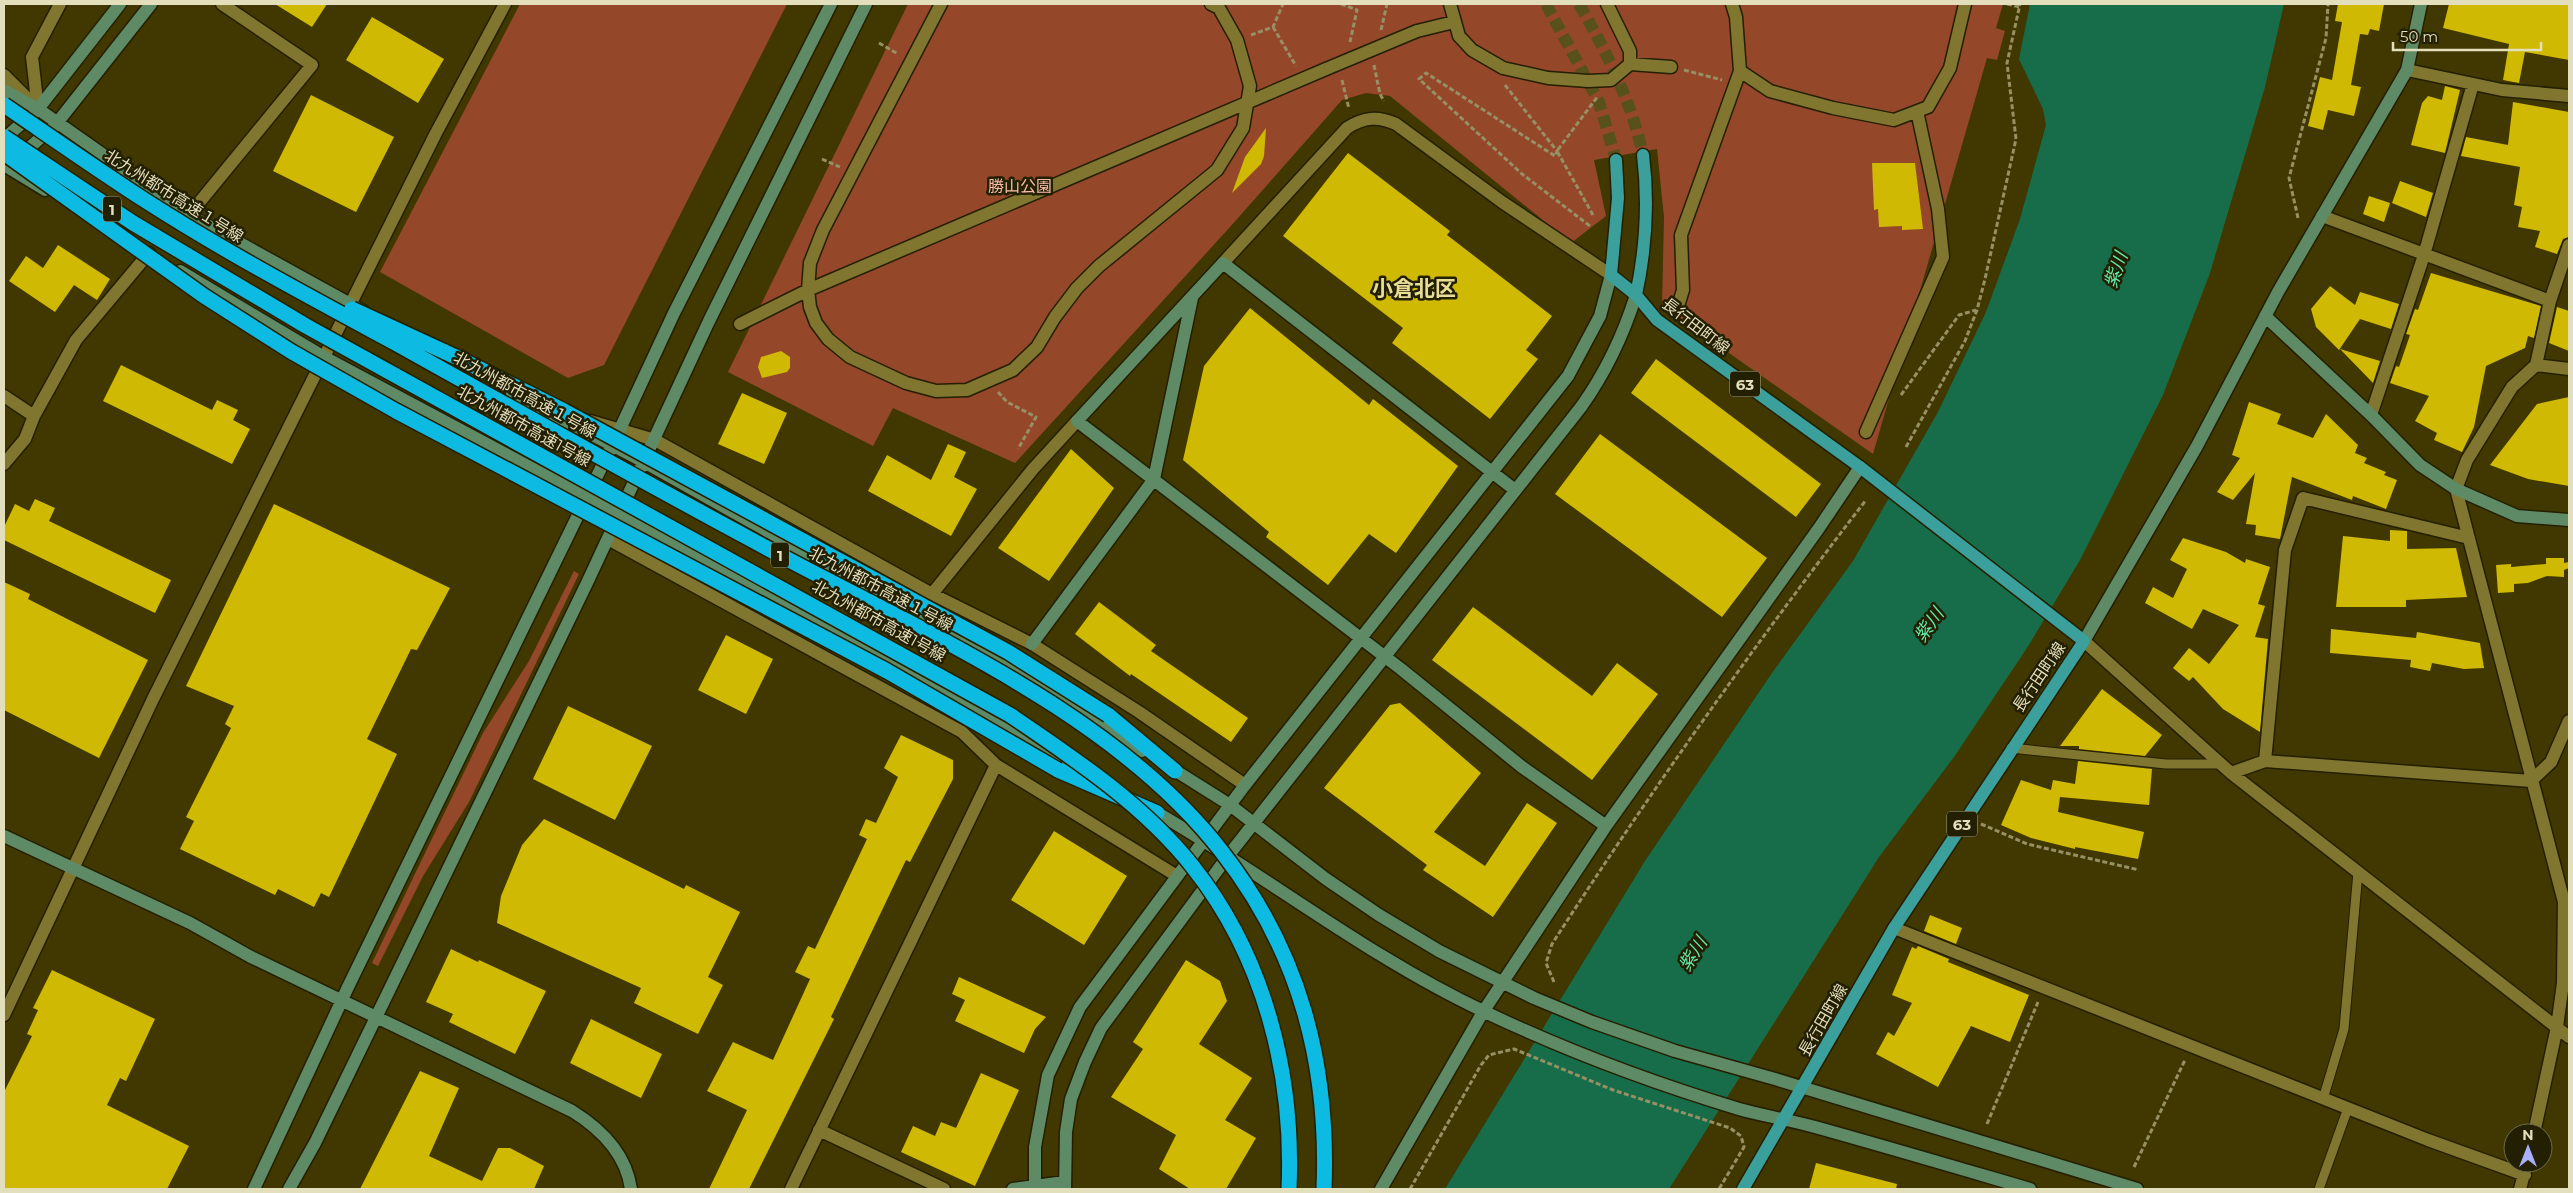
<svg xmlns="http://www.w3.org/2000/svg" width="2573" height="1193" viewBox="0 0 2573 1193" font-family="Montserrat,'Noto Sans JP',sans-serif">
<style>
.green{fill:#95472a}
.water{fill:#176d4a}
.building{fill:#cfb902}
.lines{fill:none;stroke-linecap:round;stroke-linejoin:round}
.primary-tunnel{stroke:#58511c;stroke-width:12;stroke-dasharray:12 6;stroke-linecap:butt}
.lane-casing{stroke:#241f00;stroke-width:11}
.street-casing{stroke:#241f00;stroke-width:15}
.secondary-casing{stroke:#241f00;stroke-width:15}
.primary-casing{stroke:#241f00;stroke-width:15}
.highway-casing{stroke:#241f00;stroke-width:18}
.path{stroke:#969064;stroke-width:3;stroke-dasharray:5 2.5;stroke-linecap:butt}
.lane{stroke:#807630;stroke-width:9}
.street{stroke:#807630;stroke-width:12}
.secondary{stroke:#5e8a65;stroke-width:12}
.primary{stroke:#3b9f9b;stroke-width:12}
.highway{stroke:#0dbae2;stroke-width:15}
.street-bridge-casing{stroke:#241f00;stroke-width:15;stroke-linecap:butt}
.highway-bridge-casing{stroke:#241f00;stroke-width:18;stroke-linecap:butt}
.street-bridge{stroke:#807630;stroke-width:12}
.highway-bridge{stroke:#0dbae2;stroke-width:15}
.labels{text-anchor:middle;dominant-baseline:central;stroke-width:5;stroke-linejoin:round;paint-order:stroke}
.shield{fill:#231f03;stroke:#a9a584;stroke-width:1}
.shield-label{font-size:15px;font-weight:bold;fill:#e3debc}
.park-label{font-size:16px;fill:#f9bda7;stroke:#231f03}
.street-label{font-size:16px;fill:#e3debc;stroke:#231f03}
.water-label{font-size:18px;font-style:italic;fill:#5fedad;stroke:#231f03}
.district-label{font-size:21px;font-weight:bold;fill:#e8de97;stroke:#231f03}
</style>
<rect width="100%" height="100%" fill="#403800"/>
<path class="green" d="M520,4H787L604,365L568,378L380,272Z
M908,4H2003L1996,28L2005,31L1997,60L1987,58L1873,454L1662,306L1664,217L1657,149L1594,160L1606,216L1571,243L1390,96L1366,93L1342,100L1230,227L1015,463L893,408L873,446L728,372Z
M574,571L579,574L469,802L423,876L378,966L372,963L483,733L529,661Z"/>
<path class="water" d="M2030,4H2284L2265,87L2210,273L2163,395L2080,560L2027,648L1954,757L1879,857L1669,1189H1445L1645,861L1772,673L1853,561L1938,412L1986,312L2020,219L2046,125L2043,109L2019,59Z"/>
<path class="building" d="M275,4H327L312,27Z
M2338,4H2384L2379,31L2370,29L2368,35L2360,34L2351,85L2361,87L2354,116L2328,110L2323,130L2308,126L2320,77L2332,80L2342,22L2335,21Z
M2449,4H2569V60L2525,52L2519,83L2503,80L2509,44L2443,28Z
M372,17L444,59L418,103L346,60Z
M2445,86L2460,90L2445,153L2411,145L2422,103L2428,96L2442,100Z
M311,95L394,137L356,212L273,171Z
M2513,102L2569,112V237L2563,239L2557,254L2535,247L2540,231L2518,227L2522,207L2514,205L2520,167L2461,156L2466,137L2508,145Z
M1266,128L1264,156L1261,164L1232,193L1245,157Z
M1348,153L1450,231L1447,235L1552,316L1526,350L1538,359L1490,419L1392,343L1403,328L1283,236Z
M1872,163H1915L1923,229L1902,230V226L1879,227L1878,209L1874,210Z
M2400,181L2433,193L2426,217L2392,203Z
M2369,196L2390,203L2384,222L2363,214Z
M58,245L110,279L97,300L74,285L55,312L9,281L26,256L43,268Z
M2431,273L2541,306L2534,338L2528,336L2525,348L2486,366L2474,427L2462,452L2434,440L2437,433L2415,421L2429,396L2390,383L2396,366L2399,367L2410,335L2406,334L2415,309L2418,310Z
M2330,286L2355,305L2360,292L2399,304L2391,329L2360,319L2339,350L2316,327L2311,309Z
M2557,307L2569,311V351L2549,343Z
M1250,308L1369,405L1373,399L1458,466L1396,553L1369,534L1328,585L1266,537L1269,532L1183,460L1204,366Z
M2340,349L2380,361L2373,383Z
M781,351L790,357V368L787,372L762,378L758,367L761,357Z
M1656,359L1821,484L1796,517L1631,393Z
M121,365L212,410L217,400L238,410L233,420L250,429L232,464L103,401Z
M742,393L787,413L764,464L718,444Z
M2569,397V486L2528,479L2490,465L2537,404Z
M2249,402L2281,414L2277,424L2313,438L2326,414L2358,445L2355,453L2367,458L2364,463L2386,472L2384,475L2397,480L2386,509L2353,496L2352,500L2292,477L2280,539L2255,535L2256,525L2246,524L2255,473L2233,500L2217,492L2240,458L2232,455Z
M1600,434L1767,558L1722,617L1555,494Z
M948,444L966,452L954,477L977,489L951,536L868,491L887,455L931,480Z
M1071,449L1114,488L1049,581L998,548Z
M35,499L55,508L49,521L171,580L155,613L4,540V527L15,504L29,511Z
M274,504L450,588L417,650L411,649L367,739L397,754L329,897L321,893L314,907L278,889L275,895L180,849L194,821L186,817L231,728L225,724L234,706L186,686Z
M2390,530L2407,531V549L2456,548L2467,597L2406,600V607H2336L2343,536L2390,541Z
M2183,538L2226,552L2245,563L2246,559L2270,567L2258,604L2265,606L2255,637L2268,639L2260,732L2223,709L2193,677L2189,681L2173,668L2189,648L2209,664L2239,625L2203,609L2192,629L2145,603L2153,587L2173,598L2187,569L2170,560Z
M2546,558H2564V563L2569,562V568L2564,570V577L2547,576L2528,583L2514,584V592L2498,593L2496,565L2511,564V567L2546,564Z
M4,582L30,594L28,599L148,660L99,758L4,710Z
M1099,602L1156,645L1151,651L1248,718L1231,742L1131,674L1130,676L1075,634Z
M1473,607L1592,696L1617,663L1658,694L1592,780L1432,660Z
M2331,629L2416,638L2417,632L2480,643L2484,668L2464,669L2432,663L2430,671L2410,667L2411,660L2330,653Z
M726,635L773,659L746,714L698,690Z
M2102,689L2162,735L2145,756L2079,749V746H2060Z
M1400,703L1481,773L1434,832L1485,866L1527,803L1557,823L1493,917L1423,870L1427,865L1324,788L1390,705Z
M568,706L652,746L615,820L533,779Z
M901,735L953,760V779L910,862L906,860L831,1017L834,1019L749,1189H709L747,1110L707,1091L733,1042L773,1060L810,979L795,972L808,946L815,949L867,839L859,835L866,819L876,823L898,777L884,768Z
M2078,761L2152,769L2149,805L2060,797L2058,812L2144,832L2138,859L2075,847V849L2031,838L2001,825L2021,780L2051,790L2053,780L2075,784Z
M544,819L684,889L686,885L740,912L708,977L723,985L698,1034L634,1003L641,988L497,923L501,896L522,845Z
M1054,831L1127,876L1084,945L1011,900Z
M1930,915L1962,928L1956,944L1924,931Z
M1918,946L1949,959L1948,962L2029,995L2010,1042L1971,1026L1938,1087L1876,1054L1888,1032L1894,1036L1912,1003L1892,995L1912,947L1916,949Z
M451,949L478,962L479,960L546,991L515,1054L449,1022L453,1014L426,1002Z
M1186,960L1220,981L1227,1001L1199,1044L1252,1078L1225,1120L1256,1138L1226,1189H1190L1159,1169L1176,1135L1111,1097L1143,1049L1133,1042Z
M52,970L155,1019L126,1081L120,1078L107,1105L189,1146L167,1189H4V1092L32,1036L27,1034L38,1010L33,1008Z
M959,977L1046,1017L1035,1029L1024,1053L955,1021L965,1000L952,994Z
M591,1019L662,1054L641,1098L570,1063Z
M420,1071L459,1088L429,1156L482,1181L498,1148H510L544,1166L534,1189H360Z
M981,1073L1019,1090L975,1186L901,1152L913,1126L935,1136L941,1122L956,1128Z
M1816,1163L1897,1184L1896,1189H1809Z"/>
<g class="lines">
<path class="primary-tunnel" d="M1546,4L1599,102L1616,160
M1579,4C1607,53 1631,100 1643,155"/>
<g class="lane-casing">
<path id="lane" d="M2011,748L2166,764H2222
M2323,1099L2344,1029L2358,872
M2319,1189L2348,1108"/>
</g>
<g class="street-casing">
<path id="street" d="M941,4L823,230L810,263L808,290L810,307L816,323L828,339L850,357L906,383L936,391L967,390L1013,370L1037,347L1055,317L1077,288L1099,266L1217,170L1243,128L1250,86L1237,40L1219,8L1211,4
M1450,4L1459,36L1472,50L1503,68L1548,78L1588,81L1611,80L1630,64V51L1607,4
M1732,4L1736,17L1740,71L1770,91L1833,108L1894,120L1928,107L1950,68L1965,4
M1417,31L1454,22
M1630,64L1671,67
M2407,70L2502,90L2569,96
M4,75L33,104
M38,109L32,57L60,4
M189,215L312,65L222,4
M2322,216L2550,301
M1223,263L1347,128C1364,117 1378,116 1396,124L1502,202L1611,275
M1678,306L1683,290L1681,235L1740,71
M740,324L808,290L1326,69
M2536,365L2569,369
M4,396L34,416
M2371,415L2424,255L2473,84
M590,421L655,440L932,594L1032,644L1139,712L1245,785
M1866,432L1943,257L1938,209L1917,111
M4,464L25,439L34,416L76,340L149,253
M2469,538L2303,498L2285,550L2265,761L2531,781L2551,762L2569,721
M608,539L962,732L996,765L1177,876
M932,594L1033,469L1077,421
M2084,641L2231,773L2569,1037
M2231,773L2265,761
M1894,928L2428,1140L2525,1175
M4,1015L153,699L436,133L505,4
M819,1130L944,1189
M2534,1133L2557,1027L2563,983L2564,902L2456,489L2467,460L2512,387L2536,365L2550,301L2569,245
M791,1189L996,765
M2520,1189L2527,1163"/>
</g>
<g class="secondary-casing">
<path id="secondary" d="M4,90L38,109L189,215L363,311
M4,139L38,109L120,4
M19,157L57,123L151,4
M4,165L45,190
M180,271L324,357L646,529L1068,762
M2265,316L2371,415L2420,465L2456,489L2517,516L2569,520
M512,393L644,462L1007,666L1142,751
M1515,490L1223,263L1077,421L1401,669L1522,767L1606,826
M2084,641L2197,446L2278,292L2407,70L2421,4
M1032,644L1154,479L1192,298
M1168,766L1230,805L1326,879L1379,915L1439,951L1534,998L1592,1022L1675,1051L1775,1079L2137,1189
M1149,808C1263,873 1366,956 1485,1012C1567,1051 1653,1083 1739,1109C1764,1116 1790,1120 1815,1127C1887,1147 1958,1168 2030,1189
M4,836L190,923L251,957L572,1111C601,1129 626,1153 631,1189
M254,1189L348,987L620,429L674,313L831,4
M289,1189L315,1143L587,583L709,321L866,4
M1013,1189L1064,1182
M1035,1189V1147L1048,1075L1080,1007L1245,785L1568,376L1600,316L1611,275
M1065,1189L1066,1132L1071,1099L1085,1062L1101,1028L1228,856L1581,407C1606,372 1623,336 1636,295
M1381,1189L1483,1012L1606,826L1819,528L1860,467"/>
</g>
<g class="primary-casing">
<path id="primary" d="M1616,160L1618,198L1611,275L1636,295L1657,320L1860,467L2084,641L1894,928L1743,1189
M1636,295C1646,248 1649,203 1643,155"/>
</g>
<g class="highway-casing">
<path id="highway" d="M1108,715L1175,771
M1058,770L1157,813"/>
</g>
<path class="path" d="M1341,4L1357,10L1350,42
M2007,4L2020,7
M1273,27L1296,66
M1381,30L1387,4
M1251,35L1273,27L1283,4
M879,43L898,54
M1374,65L1380,94L1384,101
M1684,70L1722,80
M1342,80L1349,109
M1505,85L1557,151L1555,156L1426,73L1419,79L1522,174L1590,226
M822,159L840,167
M1593,215L1557,151L1598,96
M2298,218L2289,178L2326,38L2328,4
M998,392L1007,402L1036,417L1018,449
M1901,395L1959,315L1976,310
M1906,447L1965,341L1977,310L1985,279L2016,139L2007,63L2020,4
M1981,824L2027,844L2139,870
M1554,982L1546,963L1552,944C1650,792 1755,644 1866,500
M1987,1124L2038,1002
M2134,1167L2185,1060
M1410,1189L1481,1065L1489,1055L1514,1049L1613,1090L1730,1128L1741,1136L1744,1147L1719,1189"/>
<use href="#lane" class="lane"/>
<use href="#street" class="street"/>
<use href="#secondary" class="secondary"/>
<use href="#primary" class="primary"/>
<use href="#highway" class="highway"/>
<g class="street-bridge-casing">
<path id="street-bridge" d="M1326,69L1417,31"/>
</g>
<g class="highway-bridge-casing">
<path id="highway-bridge" d="M4,105C51,137 98,170 146,201C227,253 312,298 397,344C515,410 633,476 752,540C908,626 1111,708 1222,852C1300,952 1329,1064 1324,1189
M4,137L133,223L306,326L1010,715C1075,759 1144,805 1193,867C1265,958 1294,1075 1289,1189
M4,153L204,296L292,352L396,411L887,671L1058,770
M352,309L458,358L564,411L1008,652L1108,715"/>
</g>
<use href="#street-bridge" class="street-bridge"/>
<use href="#highway-bridge" class="highway-bridge"/>
</g>
<g class="labels">
<g class="shield">
<rect x="103" y="196.5" width="18" height="25" rx="4"/>
<rect x="1730" y="371.5" width="30" height="25" rx="4"/>
<rect x="771" y="542.5" width="18" height="25" rx="4"/>
<rect x="1947" y="811.5" width="30" height="25" rx="4"/>
</g>
<g class="shield-label">
<text x="112" y="209">1</text>
<text x="1745" y="384">63</text>
<text x="780" y="555">1</text>
<text x="1962" y="824">63</text>
</g>
<g class="park-label">
<text x="1020" y="186">勝山公園</text>
</g>
<g class="street-label">
<text transform="translate(174 196) rotate(32)">北九州都市高速１号線</text>
<text transform="translate(1696 326) rotate(38)">長行田町線</text>
<text transform="translate(525 395) rotate(29)">北九州都市高速１号線</text>
<text transform="translate(524 426) rotate(29)">北九州都市高速1号線</text>
<text transform="translate(881 589) rotate(28)">北九州都市高速１号線</text>
<text transform="translate(879 621) rotate(29)">北九州都市高速1号線</text>
<text transform="translate(2039 677) rotate(-56)">長行田町線</text>
<text transform="translate(1823 1020) rotate(-60)">長行田町線</text>
</g>
<g class="water-label">
<text transform="translate(2116 270) rotate(-71)">紫川</text>
<text transform="translate(1929 625) rotate(-55)">紫川</text>
<text transform="translate(1693 954) rotate(-58)">紫川</text>
</g>
<g class="district-label">
<text x="1414" y="288">小倉北区</text>
</g>
</g>
<rect width="2573" height="1193" fill="none" stroke="#e3debc" stroke-width="10"/>
<g transform="translate(2528 1148)"><circle r="24" fill="#231f03" stroke="#706b4d"/>
<path d="M0-4L9 19L0 12L-9 19Z" fill="#aaaffb"/>
<text y="-8" font-size="14" font-weight="bold" text-anchor="middle" fill="#e3debc">N</text>
</g>
<path d="M2393 42v8h148v-8" fill="none" stroke="#e3debc" stroke-width="2.5"/>
<text x="2400" y="42" font-size="15" fill="#e3debc" stroke="#231f03" stroke-width="4" paint-order="stroke">50 m</text>
</svg>
